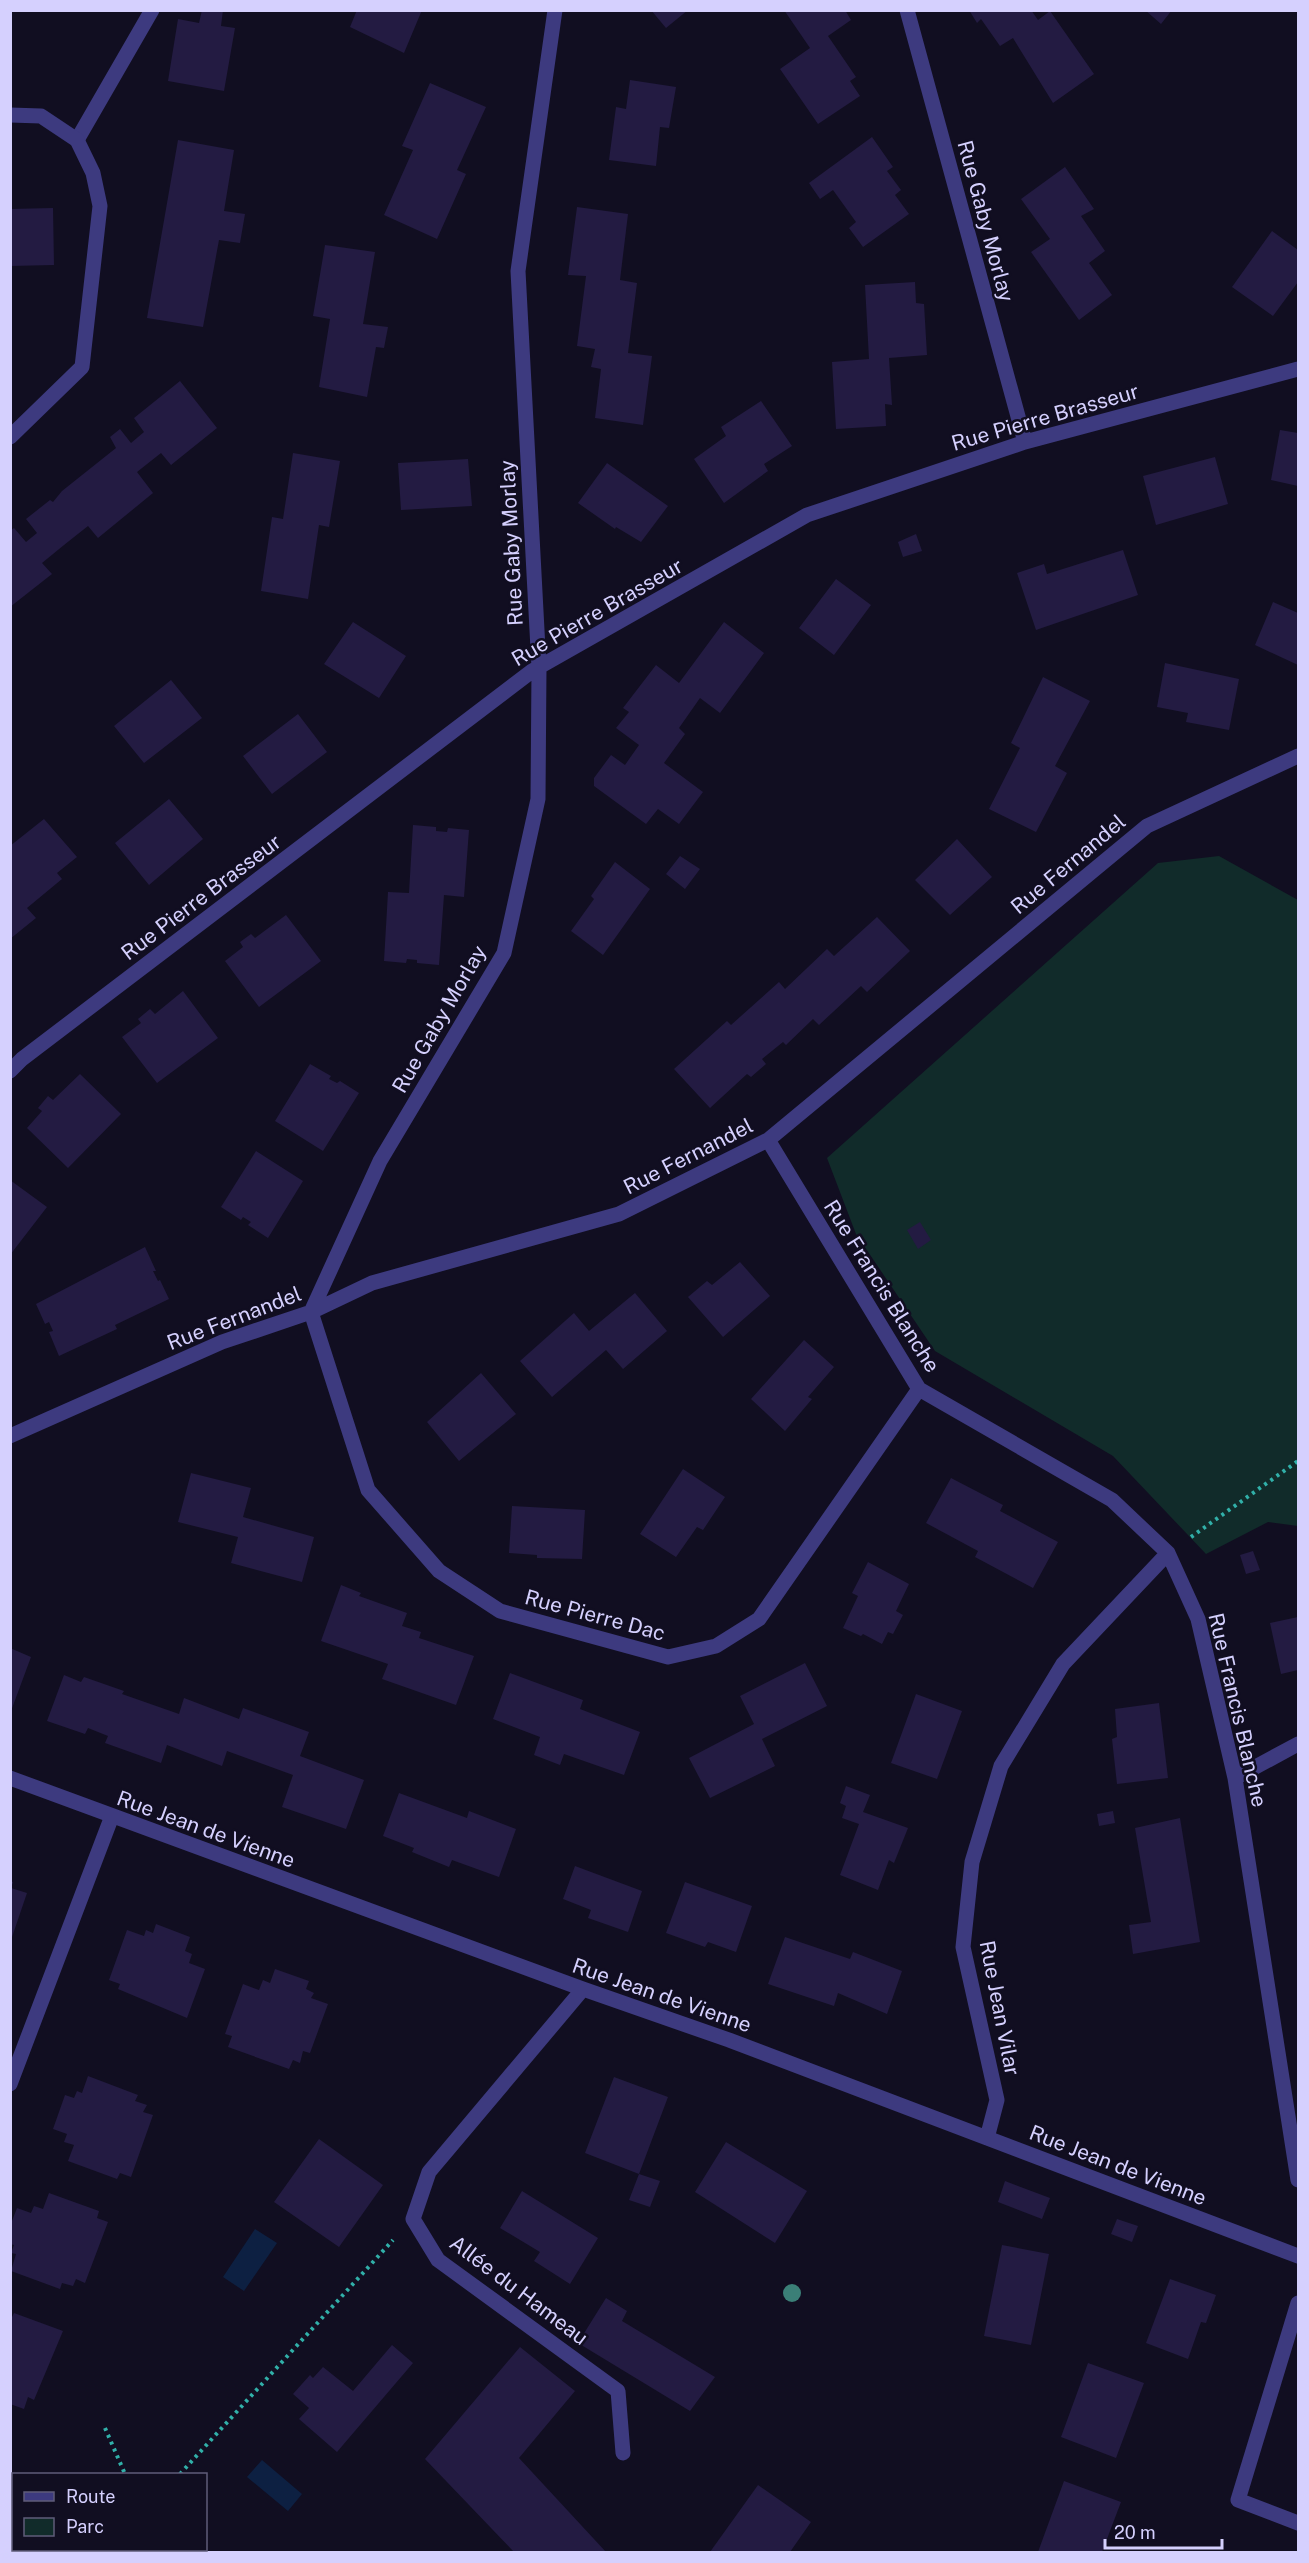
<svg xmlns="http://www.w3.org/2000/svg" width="1309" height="2563" viewBox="0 0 1309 2563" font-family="'Public Sans',sans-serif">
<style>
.green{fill:#112b2a}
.water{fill:#0d2042}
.building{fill:#231b42}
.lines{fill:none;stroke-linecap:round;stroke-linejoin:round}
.path{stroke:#31b0a9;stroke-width:4;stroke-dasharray:3 4.5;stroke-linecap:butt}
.service{stroke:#3d3a7f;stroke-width:15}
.minor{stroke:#3d3a7f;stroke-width:15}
.tree{fill:#3b7f77}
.labels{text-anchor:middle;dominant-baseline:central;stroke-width:5;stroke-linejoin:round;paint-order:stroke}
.street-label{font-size:21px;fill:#d5d0fe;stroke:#110e21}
</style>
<rect width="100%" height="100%" fill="#110e21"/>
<path class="green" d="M1219,856L1298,900V1526L1268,1522L1206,1554L1113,1456L935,1351L856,1234L827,1158L1158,863Z"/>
<path class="water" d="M255,2229L277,2243L244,2291L223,2277Z
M262,2460L302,2494L288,2511L247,2477Z"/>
<path class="building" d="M202,10H223L221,26L235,28L224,91L168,81L178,19L199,23Z
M357,10H422L404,53L350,27Z
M651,10H688L666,28Z
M784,10H845L851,20L828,36L856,77L850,81L860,96L818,124L780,69L810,48Z
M969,10H1031L1038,20L1050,11L1094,74L1053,103L1013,38L1000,46L981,19L977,23Z
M1145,10H1172L1161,24Z
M630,80L676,87L669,128L660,127L656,166L609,160L616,107L626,109Z
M430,83L486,107L457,170L466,174L437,239L384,215L413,150L402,146Z
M872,137L893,167L887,171L901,190L895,195L909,214L863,247L849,228L856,222L833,190L820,199L809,183Z
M178,140L234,150L224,211L245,214L240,243L219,240L203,327L147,318Z
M1065,167L1094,209L1081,216L1105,251L1089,263L1112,295L1079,320L1031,252L1050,239L1021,199Z
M577,207L628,214L620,280L637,283L628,353L652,356L643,425L595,418L601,369L591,367L595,349L577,346L586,276L568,275Z
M53,208L54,265L10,266V209Z
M1272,231L1298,250V282L1273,316L1232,287Z
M325,245L375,252L363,324L388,327L384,348L376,347L367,397L319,387L330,319L313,316Z
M915,282L916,303L924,304L927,355L889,358L892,405L885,404L886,426L836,429L832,362L869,359L865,285Z
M180,381L217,428L171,465L161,453L137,472L153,493L98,538L88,526L64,545L42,563L52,574L10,607V531L14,528L26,542L37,533L26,519L50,500L53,502L62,491L116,448L110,437L120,429L131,443L144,432L134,418Z
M761,401L792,446L764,464L768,471L724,503L694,459L726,436L721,427Z
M1280,430L1298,433V486L1271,480Z
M293,453L340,461L329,527L319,525L308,599L261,591L272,517L283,519Z
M1215,457L1228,504L1156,525L1143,476Z
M468,459L472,506L401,510L398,463Z
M607,463L668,506L641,542L616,527L615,529L578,503Z
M916,534L922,551L903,557L898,542Z
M1123,550L1138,595L1036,630L1017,573L1044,564L1047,574Z
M836,579L871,605L834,655L799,628Z
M1273,602L1298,613V665L1255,645Z
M353,622L406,656L379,698L324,664Z
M724,622L764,653L720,713L700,698L679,728L685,734L664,763L703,792L679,824L658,809L646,824L594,786V778L611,755L625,765L639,745L616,728L629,712L623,708L656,665L679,683Z
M1165,663L1239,679L1229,730L1186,722L1188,713L1157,707Z
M1043,677L1090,701L1055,766L1067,773L1036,832L989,809L1020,748L1011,743Z
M171,680L202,718L144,763L114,726Z
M298,714L327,752L272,794L243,756Z
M169,799L203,839L149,885L115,843Z
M44,819L77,857L57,873L62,879L27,908L36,918L10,939V846Z
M413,825L436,827V831L447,832L448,828L469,830L464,897L444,895L439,965L417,963V960L407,959L406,963L384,961L388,892L409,893Z
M957,839L992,877L950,915L915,880Z
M680,856L700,869L685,889L666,874Z
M615,862L650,889L603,955L571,931L594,899L591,896Z
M286,915L321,961L259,1007L225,961L243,947L240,942L251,934L255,938Z
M877,917L910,951L867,992L861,986L819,1025L813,1019L786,1045L783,1042L762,1059L766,1064L751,1077L747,1074L710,1108L674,1069L727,1021L731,1025L779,982L785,989L827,949L834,956Z
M183,991L218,1038L157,1083L122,1037L141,1023L138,1019L150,1009L155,1014Z
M310,1064L331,1076L329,1079L337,1083L340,1081L359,1093L323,1151L275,1121Z
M80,1074L121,1114L68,1168L27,1128L42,1111L38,1108L48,1096L53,1100Z
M256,1151L303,1181L268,1238L248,1225L251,1222L243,1217L241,1220L221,1207Z
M10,1180L47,1207L10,1255Z
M920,1222L931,1240L918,1249L907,1230Z
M145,1247L156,1271H153L158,1281L160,1280L169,1299L115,1325L117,1329L59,1356L49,1332L53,1331L49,1322L45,1324L36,1304Z
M740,1262L770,1296L723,1337L688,1297L707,1281L712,1285Z
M635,1293L667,1331L623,1369L606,1350L552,1397L520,1361L574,1313L589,1331Z
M804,1340L834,1367L808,1397L812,1399L785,1431L751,1399Z
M481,1373L516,1414L459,1461L427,1422Z
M683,1469L725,1497L703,1530L697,1527L676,1557L640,1534Z
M191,1473L251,1488L243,1517L314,1537L302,1582L231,1563L238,1537L178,1522Z
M951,1478L1003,1505L1000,1511L1058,1542L1033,1588L975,1557L978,1551L926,1523Z
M512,1506L585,1510L582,1559L537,1558V1555L509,1553Z
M1253,1551L1260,1570L1246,1574L1240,1555Z
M868,1562L909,1584L896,1611L903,1615L893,1634L888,1632L882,1644L863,1634L861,1636L843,1628L858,1596L852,1593Z
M341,1585L361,1593L359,1596L407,1613L402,1626L421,1632L419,1638L474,1656L456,1705L382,1679L388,1664L321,1641Z
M1298,1617V1670L1281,1674L1270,1623Z
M10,1648L31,1657L11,1711H10Z
M805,1663L827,1706L762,1739L775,1766L710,1798L689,1758L754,1724L740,1696Z
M510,1673L583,1700L580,1709L640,1732L624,1775L564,1754L560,1765L534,1755L540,1737L493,1719Z
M64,1675L81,1682L84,1677L124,1691L122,1694L179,1714L184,1698L239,1719L243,1708L309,1732L300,1756L364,1780L346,1829L282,1807L293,1775L227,1751L222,1766L167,1745L161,1763L105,1743L108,1736L88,1728L85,1734L47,1721Z
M916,1694L962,1711L937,1779L891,1763Z
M1159,1703L1168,1778L1117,1784L1112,1739L1117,1737L1115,1709Z
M846,1786L870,1795L863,1812L908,1828L894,1863L889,1860L878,1890L840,1875L859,1824L842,1818L846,1806L840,1803Z
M399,1793L467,1818L469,1811L516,1829L499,1877L452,1860L449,1867L412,1852L414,1848L383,1836Z
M1113,1811L1115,1823L1099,1826L1097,1814Z
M1180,1818L1200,1942L1133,1954L1129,1925L1151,1922L1135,1828Z
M575,1866L642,1891L628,1932L588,1918L591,1910L563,1899Z
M10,1881L13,1882L11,1888L27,1893L11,1940Z
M685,1882L752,1906L736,1952L708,1942L705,1947L666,1933Z
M156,1924L190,1937L185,1951L192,1954L189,1963L205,1969L187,2018L118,1989L120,1984L109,1980L127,1930L144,1936L146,1930L153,1933Z
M785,1937L850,1959L853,1952L902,1971L887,2014L838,1993L834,2006L768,1984Z
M275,1969L309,1981L306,1989L314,1993L311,1998L328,2004L310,2053L303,2051L300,2063L293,2060L289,2069L228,2047L232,2036L225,2034L243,1984L259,1990L263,1980L270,1983Z
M88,2076L138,2095L135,2101L147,2105L143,2112L153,2115L131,2177L120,2173L117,2179L68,2161L74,2145L64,2142L67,2134L53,2129L65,2095L74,2098L77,2091L82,2093Z
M614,2077L668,2097L639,2174L585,2153Z
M319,2139L383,2185L339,2247L274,2202Z
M726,2142L807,2191L775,2243L695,2192Z
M639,2174L660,2181L650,2207L629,2200Z
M1005,2181L1050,2198L1042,2219L998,2202Z
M522,2191L598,2238L570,2284L534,2261L540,2252L500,2228Z
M49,2193L99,2211L97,2218L108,2222L85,2283L76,2279L73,2286L62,2283L60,2289L11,2271L16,2254L11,2253L14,2245L10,2244V2226L17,2208L31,2213L34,2206L43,2209Z
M1117,2219L1138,2226L1132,2242L1111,2234Z
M1002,2245L1049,2254L1031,2345L984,2336Z
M1170,2279L1216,2295L1206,2323L1201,2322L1188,2359L1146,2343Z
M606,2298L627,2311L622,2321L715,2377L690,2411L578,2343Z
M14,2313L63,2331L34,2400L28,2397L24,2409L10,2404V2321Z
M392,2345L413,2363L337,2452L299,2419L309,2408L293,2394L310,2375L313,2378L323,2367L353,2391Z
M520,2347L575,2391L519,2458L606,2552H514L425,2459Z
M1088,2363L1144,2383L1116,2458L1061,2437Z
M1064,2481L1121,2502L1102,2552H1038Z
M758,2485L811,2522L790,2552H710Z"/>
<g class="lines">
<path class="path" d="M1191,1537L1298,1461
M105,2428L125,2474
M180,2474L393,2240
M156,2550L158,2552"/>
<path class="service" d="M77,140L152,10"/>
<path class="minor" d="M555,10L518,271L539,668L538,799L504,953L380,1161L311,1312L368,1490L439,1571L500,1611L668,1657L716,1646L759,1619L919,1389
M907,10L1025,442
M10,115L41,116L77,140L93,173L100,206L82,367L10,437
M10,1071L22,1059L532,671L807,515L1025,442L1298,369
M768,1140L919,1389L1112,1500L1168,1553L1198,1619L1235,1778L1298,2180
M10,1436L222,1342L311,1312L372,1283L619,1214L768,1140L1147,826L1298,756
M10,1778L583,1989L729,2040L1298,2256
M1235,1778L1298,1744
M583,1989L429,2172L413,2219L438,2260L618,2391L623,2453
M10,2084L112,1816
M987,2138L997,2100L963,1947L972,1862L1001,1766L1063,1664L1168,1553
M1298,2303L1238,2500L1298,2523"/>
</g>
<circle class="tree" cx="792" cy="2293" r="9"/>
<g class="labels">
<g class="street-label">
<text transform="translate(986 221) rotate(75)">Rue Gaby Morlay</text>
<text transform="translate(1045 417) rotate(-16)">Rue Pierre Brasseur</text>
<text transform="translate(511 543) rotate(-93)">Rue Gaby Morlay</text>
<text transform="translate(597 612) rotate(-30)">Rue Pierre Brasseur</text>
<text transform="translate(1068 864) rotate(-40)">Rue Fernandel</text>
<text transform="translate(201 897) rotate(-37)">Rue Pierre Brasseur</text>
<text transform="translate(439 1019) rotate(-60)">Rue Gaby Morlay</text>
<text transform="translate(688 1156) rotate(-27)">Rue Fernandel</text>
<text transform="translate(882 1286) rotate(58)">Rue Francis Blanche</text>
<text transform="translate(234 1318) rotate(-21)">Rue Fernandel</text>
<text transform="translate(595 1615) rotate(15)">Rue Pierre Dac</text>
<text transform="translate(1238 1710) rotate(77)">Rue Francis Blanche</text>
<text transform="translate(206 1829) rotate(20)">Rue Jean de Vienne</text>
<text transform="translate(662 1995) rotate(19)">Rue Jean de Vienne</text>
<text transform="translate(1000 2008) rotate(79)">Rue Jean Vilar</text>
<text transform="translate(1118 2165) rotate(21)">Rue Jean de Vienne</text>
<text transform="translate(519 2290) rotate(37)">Allée du Hameau</text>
</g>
</g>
<rect width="1309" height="2563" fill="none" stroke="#d5d0fe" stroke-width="24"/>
<rect x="12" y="2473" width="195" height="78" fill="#110e21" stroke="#5f5c79" stroke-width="1.5"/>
<rect x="24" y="2492" width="30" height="9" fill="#3d3a7f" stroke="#5f5c79" stroke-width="1.5"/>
<text x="66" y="2503" font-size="18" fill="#d5d0fe">Route</text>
<rect x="24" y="2518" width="30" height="18" fill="#112b2a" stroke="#5f5c79" stroke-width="1.5"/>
<text x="66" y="2533" font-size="18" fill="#d5d0fe">Parc</text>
<path d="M1105 2539v9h117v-9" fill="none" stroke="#d5d0fe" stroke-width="3"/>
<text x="1114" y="2539" font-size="18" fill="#d5d0fe" stroke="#110e21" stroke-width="4.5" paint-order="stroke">20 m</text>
</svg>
